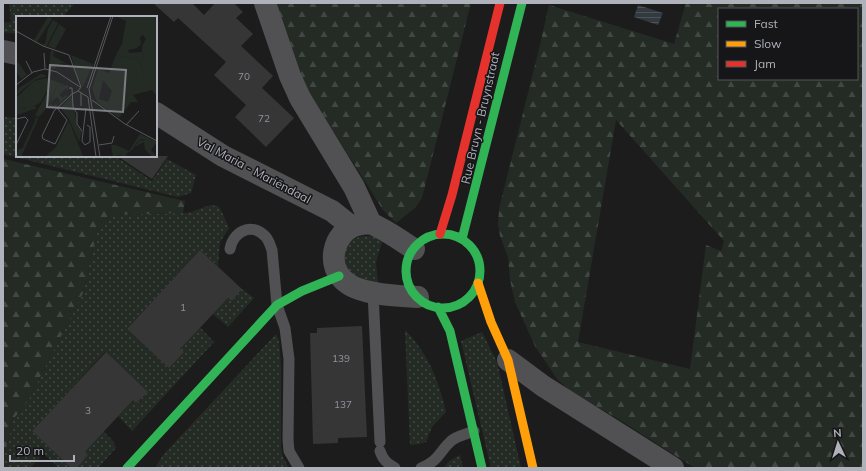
<svg xmlns="http://www.w3.org/2000/svg" width="866" height="471" viewBox="0 0 866 471" font-family="Mulish,sans-serif">
<style>
.grass{fill:url(#grass-dots)}
.forest{fill:url(#forest-firs);fill-rule:evenodd}
.water{fill:url(#water-rules)}
.building{fill:#363637}
.lines{fill:none;stroke-linecap:round;stroke-linejoin:round}
.lane{stroke:#515154;stroke-width:11}
.street{stroke:#515154;stroke-width:22}
.fast{stroke:#30b455;stroke-width:9}
.slow{stroke:#ff9f0a;stroke-width:9}
.jam{stroke:#e5322d;stroke-width:9}
.labels{text-anchor:middle;dominant-baseline:central;stroke-width:3;stroke-linejoin:round;paint-order:stroke}
.number-label{font-size:10px;fill:#91939a}
.street-label{font-size:12px;fill:#afb2bb;stroke:#161618}
.inset-road{fill:none;stroke:#57585c;stroke-width:1}
.view{fill:#7c7e83;fill-opacity:0.15;stroke:#7c7e83;stroke-width:2}
.inset-edge{fill:none;stroke:#afb2bb;stroke-width:2}
</style>
<defs>
<pattern id="grass-dots" width="8" height="8" patternUnits="userSpaceOnUse"><rect width="8" height="8" fill="#242b25"/><path d="M2 2h.1M6 6h.1" fill="none" stroke="#414743" stroke-width="1.8" stroke-linecap="round"/></pattern>
<pattern id="forest-firs" width="22" height="20" patternUnits="userSpaceOnUse"><rect width="22" height="20" fill="#242b25"/><path d="M5 1l3.5 6h-7zM16 11l3.5 6h-7z" fill="#414743"/></pattern>
<pattern id="water-rules" width="6" height="5" patternUnits="userSpaceOnUse"><rect width="6" height="5" fill="#32393f"/><path d="M0 2.5h6" fill="none" stroke="#4d5359"/></pattern>
</defs>
<rect width="100%" height="100%" fill="#1c1c1c"/>
<path class="grass" d="M9,3H75L63,17H17V34L3,32V23L11,22Z
M5,117L17,118V156H115L152,181L167,159L196,175L191,193L178,197L3,154V120H4Z
M211,205L218,206L221,210L229,228L220,242L218,266L200,250L127,329L169,368L180,349L194,334L197,324L214,342L132,431L118,416L133,400L137,403L147,392L105,352L32,431L71,468H59L44,454L30,468H3V457L10,434L11,422L28,401L83,293L98,227L111,215L183,213C192,214 201,207 211,205Z
M368,236L375,237L382,242L376,262L378,284C372,282 356,279 352,275C345,268 341,252 348,244C353,238 360,236 368,236Z
M242,289L254,298L228,327L213,314L228,298L232,301Z
M405,330C428,353 439,381 446,412L432,427L426,442L419,444L410,445Z
M482,332L496,360L499,370L521,468H491L461,341Z
M276,334L279,340L281,367V449L283,457L289,468H155L163,455Z
M100,428L113,441L116,448L98,468H77L88,455L85,452L99,437Z
M460,455L463,468H444L449,461Z"/>
<path class="forest" d="M275,3H471L422,198L415,208L396,223L383,210L308,91L295,64Z
M686,3H863V468H695L615,417L571,392L557,379L535,346L515,302L510,280L508,257L500,236L498,225L499,209L539,49L549,5L674,44ZM719,9H857V79H719ZM616,120L724,241L721,251L706,245L690,369L578,342Z
M3,159L185,201L183,213L111,215L98,227L83,293L28,401L11,422L10,434L3,457Z"/>
<path class="water" d="M638,5L663,13L658,25L634,17Z"/>
<path class="building" d="M153,3H192L204,15L215,3H234L243,12L236,18L253,34L241,46L273,76L262,88L294,118L266,147L235,117L246,105L214,75L226,62L178,18L174,22Z
M117,156H168L152,179Z
M200,250L242,289L232,301L228,298L180,349L184,352L169,368L127,329Z
M362,326L367,437L338,438V443L313,444L310,333H317V328Z
M106,352L148,392L136,403L133,400L85,452L88,455L77,468H71L32,431Z"/>
<g class="lines">
<path class="lane" d="M230,249C233,232 251,222 265,236C269,240 270,245 272,250L277,305L285,328L289,359L288,440L289,451L299,468
M373,292L380,442
M380,451C383,460 387,463 395,468
M421,468C440,460 438,453 451,441C456,436 467,434 474,431"/>
<path class="street" d="M265,3L290,76L300,98L354,187L371,224
M3,51L17,54
M156,113L223,156L332,211L352,227
M414,249C403,242 383,228 372,224C368,223 361,224 357,225C332,232 325,268 347,283C362,295 399,296 418,297
M508,360L543,386L673,468"/>
<path class="fast" d="M406 271a37 37 0 1 1 74 0a37 37 0 1 1-74 0Z
M462,239L522,3
M438,307L450,331L482,468
M127,468L277,305L302,291L339,276"/>
<path class="slow" d="M478,283L491,322L508,360L533,468"/>
<path class="jam" d="M440,234L452,195L500,3"/>
</g>
<g class="labels">
<g class="number-label">
<text x="244" y="76">70</text>
<text x="264" y="118">72</text>
<text x="183" y="307">1</text>
<text x="341" y="358">139</text>
<text x="343" y="404">137</text>
<text x="88" y="410">3</text>
</g>
<g class="street-label">
<text transform="translate(480 118) rotate(-77)">Rue Bruyn - Bruynstraat</text>
<text transform="translate(254 170) rotate(28)">Val Maria - Mariëndaal</text>
</g>
</g>
<g transform="translate(16 16)">
<rect width="141" height="141" fill="#1c1c1c"/>
<path d="M32,1L36,3L21,26L18,24ZM37,4L42,7L30,31L25,28H29L32,13ZM106,28H125L121,32L112,34L113,37L126,36V30L127,46H141V63H134L128,60L123,44L100,39ZM35,34L38,35L37,40L53,49L51,51L48,47L43,48L38,53L33,52ZM2,46L11,59L5,63L0,55V47ZM25,58L30,59V61L20,63L0,79L3,72ZM22,66L26,67L31,75L24,87L12,93L2,91L0,87L4,82ZM52,69V74L50,72L43,79L47,82L49,79L51,80L43,88L44,84L41,81L34,87L38,91L40,87L41,89L37,94L35,89L31,94L41,70ZM56,80L61,109L66,116L63,126L53,103L44,92ZM17,100L21,101L22,103L5,141H2L0,139L3,133H6L19,105L20,101ZM53,105L65,135H41L40,131ZM124,118L141,126L135,134L141,141H136L129,133L128,126L118,131L123,125L130,124L126,123L121,126L116,134L110,138L111,141L103,139L97,141L95,129H100L113,135Z" fill="#242b25"/>
<path d="M100,0H141V46H127L126,30L130,23L127,19L124,21L125,28H106L110,5ZM43,8L50,13L39,33L32,30ZM55,39L77,48L67,71L61,59ZM100,39L123,44L128,60L134,63H141V80L136,74L117,79L122,86H115L103,102L81,86L76,72L82,53L93,57ZM87,64L96,75L92,86L83,83ZM31,62L49,69L41,70L30,93L23,101L19,99L31,77L26,67L22,66L0,87V82L18,65ZM0,89L8,93L18,90L21,92L1,99ZM40,131L42,135H65L67,141H29Z" fill="#242b25" fill-rule="evenodd"/>
<path class="inset-road" d="M0,15L27,30L53,39L65,71M28,37L29,53M10,45L16,57M0,69L17,56L29,53L41,56L64,71M65,71L62,75L72,81L80,141M53,72H56L57,91L61,97V108L66,115M71,72L95,0M73,73L97,0M73,73L84,141M76,84L109,108L141,125M65,90V77M41,92L51,104L39,128L27,123L26,120L38,95L39,94L56,78L62,75M70,92L66,125L69,129L74,126V111L71,109M0,103L9,101L12,104L0,129M110,109L123,95M83,129L96,127L98,120"/>
<path class="view" d="M34,49L110,54L107,96L31,91Z"/>
<rect width="141" height="141" class="inset-edge"/>
</g>
<rect width="866" height="471" fill="none" stroke="#afb2bb" stroke-width="8"/>
<rect x="718" y="8" width="140" height="72" fill="#161618" stroke="#535459"/>
<rect x="726" y="21" width="20" height="6" fill="#30b455" stroke="#535459"/>
<text x="754" y="28" font-size="12" fill="#afb2bb">Fast</text>
<rect x="726" y="41" width="20" height="6" fill="#ff9f0a" stroke="#535459"/>
<text x="754" y="48" font-size="12" fill="#afb2bb">Slow</text>
<rect x="726" y="61" width="20" height="6" fill="#e5322d" stroke="#535459"/>
<text x="754" y="68" font-size="12" fill="#afb2bb">Jam</text>
<g transform="translate(838 443) rotate(356)" stroke="#161618" stroke-width="3" paint-order="stroke">
<path d="M0-3L7 15L0 10L-7 15Z" fill="#afb2bb"/>
<text y="-6" font-size="11" font-weight="bold" text-anchor="middle" fill="#afb2bb">N</text>
</g>
<path d="M10 455v6h64v-6" fill="none" stroke="#afb2bb" stroke-width="2"/>
<text x="16" y="455" font-size="12" fill="#afb2bb" stroke="#161618" stroke-width="3" paint-order="stroke">20 m</text>
</svg>
